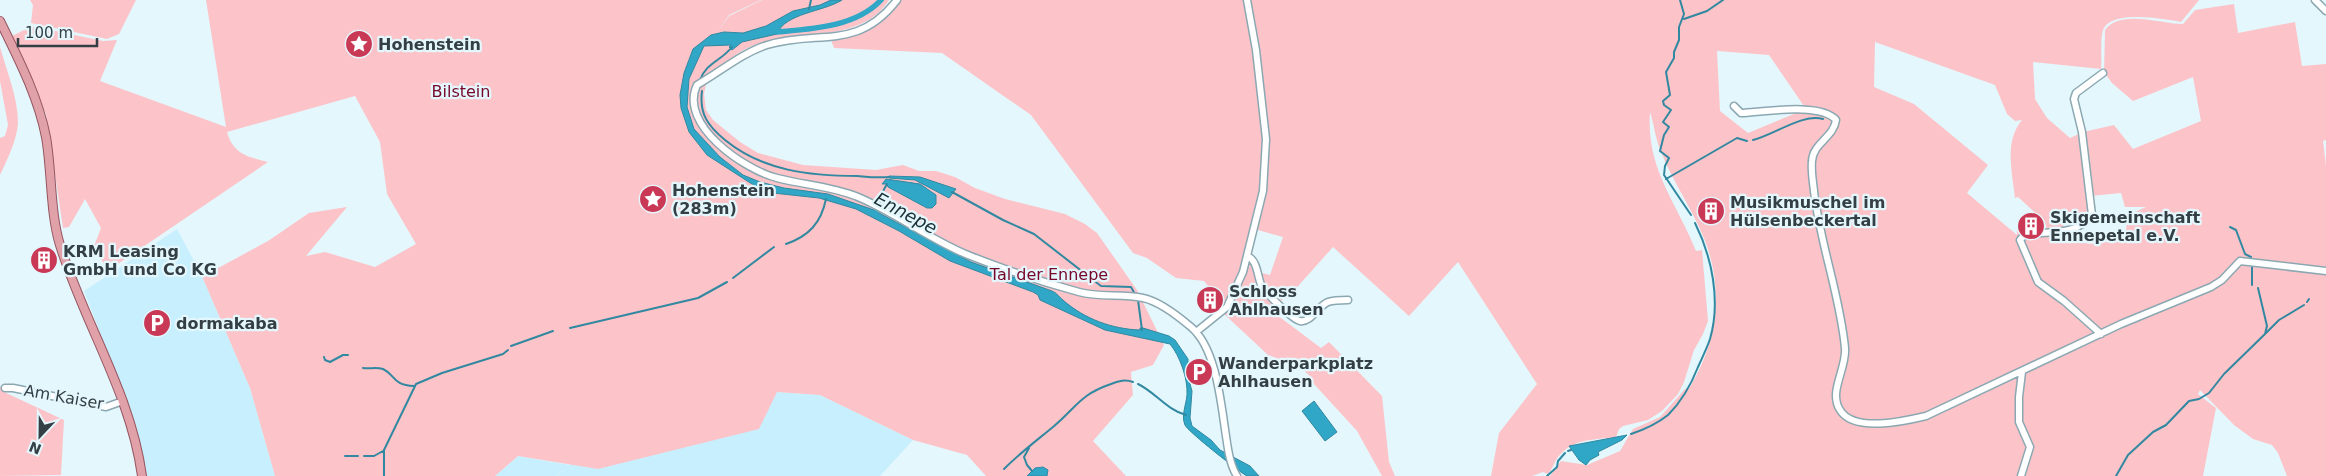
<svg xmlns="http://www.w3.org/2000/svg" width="2326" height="476" viewBox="0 0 2326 476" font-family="'DejaVu Sans',sans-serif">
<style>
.built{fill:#c7effd}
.green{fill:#fcc4c8;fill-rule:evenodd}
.water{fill:#30a7c7;stroke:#3188a0}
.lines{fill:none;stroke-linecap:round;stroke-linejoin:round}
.stream{stroke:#3188a0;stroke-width:2}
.canal{stroke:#30a7c7;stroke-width:5.5}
.minor-casing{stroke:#8ba8b2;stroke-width:9}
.major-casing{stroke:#965661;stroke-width:10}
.minor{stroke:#fff;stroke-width:6}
.major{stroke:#e0a1a9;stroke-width:8}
.labels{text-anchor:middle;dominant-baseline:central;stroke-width:4.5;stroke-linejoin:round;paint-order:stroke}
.poi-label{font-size:16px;font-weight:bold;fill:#333f44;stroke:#e4f7fd;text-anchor:start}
.park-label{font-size:16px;fill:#770728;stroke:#e4f7fd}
.street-label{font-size:16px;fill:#333f44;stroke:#e4f7fd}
.water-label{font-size:18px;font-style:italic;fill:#1b2f35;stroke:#e4f7fd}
</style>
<rect width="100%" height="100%" fill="#e4f7fd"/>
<path class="built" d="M177,229L201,274L250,388L275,476H145L134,421L84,291Z
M777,392L820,395L913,440L880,476H557L571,464Z
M518,456L570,465L556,476H495Z"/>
<path class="green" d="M30,0H136L119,34L107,39L31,23L33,5Z
M206,0H761L729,15L717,32L729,16L762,0H889C857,51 777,22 733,57L734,59L708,75L704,94L706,110L713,120L740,142L758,153L803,165L876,170L903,165L919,171H936L955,177L975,188L1005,199L1065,214L1085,224L1097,233L1137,290L1164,345L1153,365L1131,372L1133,395L1093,441L1126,476H986L967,455L913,440L820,395L777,392L759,429L598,469L518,456L495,476H275L250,388L201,274L220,267L268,241L309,213L347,207L306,256L325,252L375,267L416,244L387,194L380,142L355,96L227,132C233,154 248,157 268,162L109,270L93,249L101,228L85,199L69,227L63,228L46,114L12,36L26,29L36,27L103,41L117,40L100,81L226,127Z
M899,0H2199L2181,22C2165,19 2111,9 2103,30C2100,40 2102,58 2101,69L2033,62L2035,99L2047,118L2070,138L2081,133L2091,212L2063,215L2064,233C2081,250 2105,243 2125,237L2128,215L2146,207H2125L2121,193L2091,196L2083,132L2114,125L2133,149L2201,121L2193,77L2133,101L2112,83L2104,72L2105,30C2121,9 2161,24 2183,24L2195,10L2234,4L2238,33L2295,22L2302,66L2326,64V140L2323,141L2326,166V476H2287L2278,453L2272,445L2253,439L2234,425L2200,390L2198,394L2216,408L2203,476H1550L1561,461L1587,465L1620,451L1633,429L1660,417L1685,389L1690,387C1720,337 1725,280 1699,227C1687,201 1670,176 1660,149C1655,137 1654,124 1650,112C1646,169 1676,201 1696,251L1702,250L1708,321L1703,334L1694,350L1684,382L1678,394L1662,411L1648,420L1623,426L1619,429L1616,437C1593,440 1574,438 1558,457C1554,463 1553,468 1548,474L1543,472L1532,476H1491L1499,433L1537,384L1458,262L1409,316L1333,247L1291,294L1269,309L1321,348L1329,342L1382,396L1389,462L1395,476H1382L1357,431L1314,384L1311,377L1299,366L1268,355L1224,314V306L1204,281L1176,278L1147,258L1133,253L1031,115L942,53L834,48L831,40C866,32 877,28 899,0ZM1875,42L1995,85L2007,114L2015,121L2022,120C2004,142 2012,171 2015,198L2018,197L2045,222L2048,235L2024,237L2017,229V235L1967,193L1988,165L1914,104L1874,87ZM1717,51L1769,55L1806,109L1748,133L1720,111ZM1254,229L1283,237L1270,275L1258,272L1249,254Z
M0,47C7,72 18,98 18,123C17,140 7,160 0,175V138L5,136L8,125L0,81Z
M0,386L4,392L64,420L61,475L0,476Z"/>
<path class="water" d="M831,0H842C823,12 785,13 777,34L742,42L732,50L729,47L731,45L704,46L689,79L687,107L694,129L720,157L743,175L760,182L784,188L828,194L874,210L878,209L879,213L971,262L1052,291C1057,293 1059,297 1064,301C1085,319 1112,329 1140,330V328H1143L1169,336L1175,340L1188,359V377L1192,391L1190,418L1192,426L1211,440L1220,450L1250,466L1259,476C1256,476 1251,476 1247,476C1242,474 1187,431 1185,425C1181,416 1186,405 1187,395C1188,379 1180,356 1170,344L1105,330L1040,300L1038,295L1033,292L950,261L899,231L856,209L819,198L773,193L755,186L707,155L689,132L681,108L680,95L684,73L693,49L711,35L724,32L743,33L766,26L793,11L820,5Z
M889,176L920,177L956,189L949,198L915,180L889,178Z
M886,179L920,184L936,195V204L932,208H927L888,187L887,184H882Z
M1314,401L1337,432L1325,441L1302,411Z
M1627,435L1622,440L1598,452L1599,455L1590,460L1586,465L1579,460L1569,446Z
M1043,467L1048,470L1047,476H1027L1035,468Z"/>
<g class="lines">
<path class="stream" d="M1680,0L1684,14L1679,27V40L1674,52V58L1666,72L1670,95L1663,101L1664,105L1671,110L1663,122L1669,127L1664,135L1660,151L1669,158L1665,166L1664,175L1691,215
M809,9L811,0
M1684,19L1707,11L1723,0
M700,80C706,63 721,61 732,47
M702,91C699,114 708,126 725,140C763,171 810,176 858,176C869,177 879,178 889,177
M1753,140C1774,135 1803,113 1823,119
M1666,179L1737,138L1747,141
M952,192L1003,220L1034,234L1101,286L1131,287L1136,296
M879,205L882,193L887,184
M2230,227L2236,230L2245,254L2251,257
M786,244C809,236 821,223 826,199
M2252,267V285
M733,278L774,247
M1138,300L1142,330
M2307,302L2309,299
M570,328L698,298L727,282
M2266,333L2279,320L2304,305
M511,346L553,331
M324,357L325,360L330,362L343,355H348
M363,368C370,369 376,367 383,369C396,375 392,385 414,386
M1138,384C1155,392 1167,410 1186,415
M1631,434C1643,430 1658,423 1668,415C1682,401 1691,385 1698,367C1702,358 1707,348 1710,339C1721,301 1712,257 1695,223
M1029,448L1024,457L1027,465L1032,471
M1568,451L1571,450
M345,456H358
M364,456H374L383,451
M1004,469C1020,453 1036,441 1053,427C1077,407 1079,395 1111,384C1119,381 1125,379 1133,382
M384,476V450L416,384L442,373L503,354L508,350
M1547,476L1557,467L1558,461L1565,453
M2116,476L2128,455L2153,432L2166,425L2189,401L2199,399L2209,393L2224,374L2265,334L2267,326L2258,288"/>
<path class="canal" d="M771,29L777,32C812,29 856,27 881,0"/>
<g class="minor-casing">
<path id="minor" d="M897,0C857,52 818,29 767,45C742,53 720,72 697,85C678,125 745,170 777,178C804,185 831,186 858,197C896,213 929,239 968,255C1003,269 1042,282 1079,292C1100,298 1122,293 1143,298C1159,301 1178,316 1191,327C1217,349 1221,405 1226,436C1228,450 1230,465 1237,476
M2315,0L2326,11
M1734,106L1741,113C1763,112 1821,102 1836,120C1834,137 1813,143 1812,161C1811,171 1813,182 1814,191C1820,244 1840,295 1845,348C1847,368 1828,392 1840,410C1854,433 1905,421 1926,416L2121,324L2211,287L2222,280L2240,261L2326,271
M1247,256C1258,260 1257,277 1262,287C1267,294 1292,319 1300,321C1311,323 1318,306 1328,302C1334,300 1342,300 1348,300
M1196,332L1227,307L1243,272L1263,191L1266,139L1256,50L1247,0
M2101,334L2064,301L2038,282L2020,240C2030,225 2071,243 2092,215L2082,132L2074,99L2076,93L2103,73
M5,388H13L106,407L123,401
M2021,476L2030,447L2019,422V397L2022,372"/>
</g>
<g class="major-casing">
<path id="major" d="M0,21C18,58 38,96 46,137C52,171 50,213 60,245C84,323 131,394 142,476"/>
</g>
<use href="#minor" class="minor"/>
<use href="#major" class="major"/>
</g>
<defs>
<g id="sight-disc" transform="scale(1.4375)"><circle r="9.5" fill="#c93956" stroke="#e4f7fd"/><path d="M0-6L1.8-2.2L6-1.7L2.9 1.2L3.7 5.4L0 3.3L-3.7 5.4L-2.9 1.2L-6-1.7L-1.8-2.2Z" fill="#fff"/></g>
<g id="building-disc" transform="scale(1.4375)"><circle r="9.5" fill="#c93956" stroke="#e4f7fd"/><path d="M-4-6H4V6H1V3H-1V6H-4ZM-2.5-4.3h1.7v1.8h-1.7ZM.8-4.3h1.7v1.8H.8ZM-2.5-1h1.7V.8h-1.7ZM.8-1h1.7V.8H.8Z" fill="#fff"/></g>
<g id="parking-disc" transform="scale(1.4375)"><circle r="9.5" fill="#c93956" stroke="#e4f7fd"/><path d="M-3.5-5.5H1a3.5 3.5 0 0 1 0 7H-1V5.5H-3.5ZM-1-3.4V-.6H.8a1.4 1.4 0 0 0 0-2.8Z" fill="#fff"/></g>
</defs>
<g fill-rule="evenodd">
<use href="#sight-disc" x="359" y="44"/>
<use href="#sight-disc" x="653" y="199"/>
<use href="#building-disc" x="1711" y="211"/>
<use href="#building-disc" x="2031" y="226"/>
<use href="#building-disc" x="44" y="260"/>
<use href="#building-disc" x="1210" y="300"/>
<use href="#parking-disc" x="157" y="323"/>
<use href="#parking-disc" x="1199" y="372"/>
</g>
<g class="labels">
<g class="poi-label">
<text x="378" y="44">Hohenstein</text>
<text x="672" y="190">Hohenstein<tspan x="672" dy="18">(283m)</tspan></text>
<text x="1730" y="202">Musikmuschel im<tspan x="1730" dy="18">Hülsenbeckertal</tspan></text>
<text x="2050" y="217">Skigemeinschaft<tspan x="2050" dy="18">Ennepetal e.V.</tspan></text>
<text x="63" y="251">KRM Leasing<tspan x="63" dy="18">GmbH und Co KG</tspan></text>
<text x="1229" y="291">Schloss<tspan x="1229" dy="18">Ahlhausen</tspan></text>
<text x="176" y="323">dormakaba</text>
<text x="1218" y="363">Wanderparkplatz<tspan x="1218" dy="18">Ahlhausen</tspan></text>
</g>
<g class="park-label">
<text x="461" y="91">Bilstein</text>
<text x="1049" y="274">Tal der Ennepe</text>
</g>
<g class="street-label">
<text transform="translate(64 397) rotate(10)">Am Kaiser</text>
</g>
<g class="water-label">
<text transform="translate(906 213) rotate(28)">Ennepe</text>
</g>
</g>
<g transform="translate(40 436) rotate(202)" stroke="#e4f7fd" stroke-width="4" paint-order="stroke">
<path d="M0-4L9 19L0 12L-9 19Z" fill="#333f44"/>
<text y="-8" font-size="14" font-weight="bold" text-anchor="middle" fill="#333f44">N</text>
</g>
<path d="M18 38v8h79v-8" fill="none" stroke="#333f44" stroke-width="2.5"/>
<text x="25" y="38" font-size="15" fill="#333f44" stroke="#e4f7fd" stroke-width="4" paint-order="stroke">100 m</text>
</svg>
